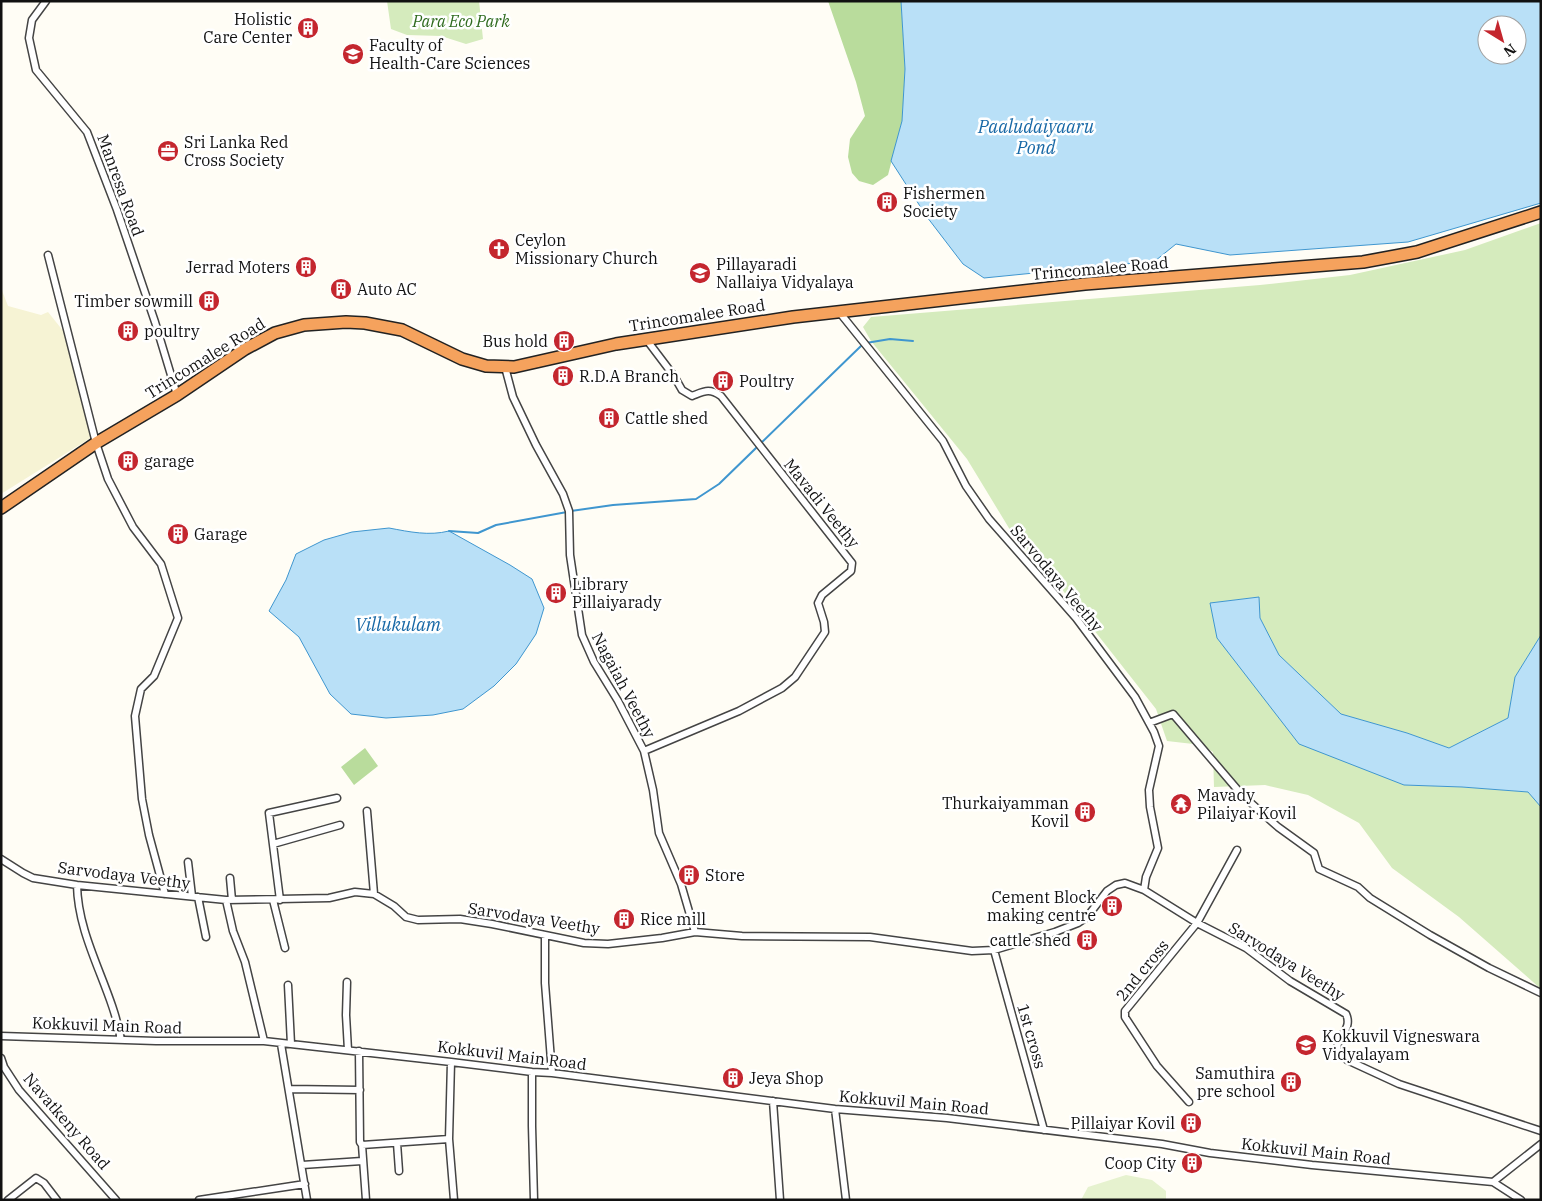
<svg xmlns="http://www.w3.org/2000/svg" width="1542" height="1201" viewBox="0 0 1542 1201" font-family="'IBM Plex Serif',serif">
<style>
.farmland{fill:#f6f3d4}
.green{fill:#d5ebbd}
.forest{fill:#b9dc9c}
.pitch{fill:#e6f2cf}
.water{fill:#b9e0f7;stroke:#3f96cf;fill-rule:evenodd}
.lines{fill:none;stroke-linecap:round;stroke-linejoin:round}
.stream{stroke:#3f96cf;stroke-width:2}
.street-casing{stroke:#444;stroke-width:9}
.highway-casing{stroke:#222;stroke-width:14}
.street{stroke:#fff;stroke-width:6}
.highway{stroke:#f5a25d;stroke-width:11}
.labels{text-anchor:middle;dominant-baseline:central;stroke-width:5;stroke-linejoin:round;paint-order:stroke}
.poi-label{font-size:16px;fill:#111;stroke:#fff;text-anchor:start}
.park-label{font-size:16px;font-style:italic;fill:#2f6b1f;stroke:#fff}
.street-label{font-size:16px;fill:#111;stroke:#fff}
.water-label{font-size:18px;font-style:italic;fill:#1768a6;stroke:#fff}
</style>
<rect width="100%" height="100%" fill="#fffdf5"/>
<path class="farmland" d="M1,288L8,306L41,315L48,312L64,332L92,437L1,494Z"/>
<path class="green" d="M387,1H479L483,39L466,44L441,36L407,35L391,29Z
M1541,223V635L1515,677L1508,718L1449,748L1407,733L1341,714L1279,655L1260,618L1258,597L1210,603L1404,785L1462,787L1528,792L1541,807V989L1459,917L1392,868L1359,823L1308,795L1265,785L1214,787L1213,752L1202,745L1167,741L1156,709L1053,578L1015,538L967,459L871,341L863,327L871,317L1260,285L1350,275L1465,250Z"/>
<path class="forest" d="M828,1H901L905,69L902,121L888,175L873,185L859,181L852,173L848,157L850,139L865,116L856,82Z
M365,748L378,766L354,785L341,767Z"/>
<path class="pitch" d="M1126,1175L1152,1180L1166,1191V1200H1081L1088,1187Z"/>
<path class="water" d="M901,1H1541V203L1408,242L1230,255L1176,244L1155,261L984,278L963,264L927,217L891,161L902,121L905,69ZM1487,25H1517V55H1487Z
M389,528C410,532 429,536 449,531L510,565L532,579L544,608L536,634L516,664L494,686L463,709L433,715L386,718L351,714L330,694L299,637L269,611L286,580L296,554L324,540L352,532Z
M1259,597L1260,618L1279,655L1341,714L1407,733L1449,748L1508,718L1515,677L1541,635V807L1528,792L1462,787L1404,785L1299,744L1217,638L1210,603Z"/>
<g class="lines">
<path class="stream" d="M866,343L890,339L913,341
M571,511L613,505L696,499L719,484L862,345
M449,531L478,533L496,525L567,512"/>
<g class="street-casing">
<path id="street" d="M46,1L32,20L29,38L36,70L87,132L117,210L155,322L177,395
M48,255L96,443L108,479L133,527L161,564L178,618L154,676L141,689L135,716L142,799L149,835L165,894
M840,313L943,441L966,486L989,519L1076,618L1135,697L1154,732L1159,746L1149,790L1150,807L1158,848L1146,877L1144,890L1197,923L1246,948L1290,981L1346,1014C1353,1029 1337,1036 1337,1049L1347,1060L1399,1084L1541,1131
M505,367L513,397L536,445L563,494L569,511L570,555L582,635L594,662L618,701L644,751L653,790L659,833L681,884L695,932
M1149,723L1173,714L1242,795L1278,827L1314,853L1319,869L1358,887L1370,898L1430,935L1489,968L1541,993
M644,751L739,711L782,688L795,677L825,632L824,622L818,603L822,595L851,571L852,563L721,396C709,388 705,391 692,396L682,390L674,376L646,339
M367,811L374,894
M273,844L340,825
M1,859L23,873L33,878L77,885L226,900L329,898L355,892L374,894L394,906L406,917L418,920L460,919L492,924L584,943L608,944L662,938L695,932L742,936L870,937L972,951L994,950L1055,932L1078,923L1087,917L1107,891L1116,885L1125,883L1144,890
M188,862L192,896
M230,878L232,900
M77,885C78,940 112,987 121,1040
M198,897L206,937
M226,900L233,931L245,962L264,1041
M273,900L285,948
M280,900L269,813L337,798
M545,936V983L552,1073
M994,950L1044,1130
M347,982L346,1015L348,1050
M288,985L291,1044
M1,1036L156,1041H264L451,1062L532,1072L552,1073L835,1109L947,1118L1162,1144L1210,1153L1312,1165L1493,1182L1541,1144
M281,1044L307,1200
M359,1051L360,1142L362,1145L366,1200
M1,1058L4,1067L19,1090L116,1200
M451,1062L449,1139L454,1200
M532,1072V1126L534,1200
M289,1089L360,1090
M773,1101L780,1200
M1189,1102L1157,1066L1125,1017V1011L1197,923L1237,850
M835,1109L846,1200
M397,1143L399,1171
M362,1145L449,1139
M302,1165L362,1161
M1493,1182L1521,1200
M8,1200L36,1178L44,1183L57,1200
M199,1200L305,1184"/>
</g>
<g class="highway-casing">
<path id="highway" d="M1,508L96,443L177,395L245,349L275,333L304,325L346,322L365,323L402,330L462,359L486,366L514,367L616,344L793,317L1085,284L1363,262L1417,252L1541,212"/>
</g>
<use href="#street" class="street"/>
<use href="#highway" class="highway"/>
</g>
<defs>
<g id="building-disc" transform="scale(1.125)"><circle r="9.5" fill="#c4262e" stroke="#fff"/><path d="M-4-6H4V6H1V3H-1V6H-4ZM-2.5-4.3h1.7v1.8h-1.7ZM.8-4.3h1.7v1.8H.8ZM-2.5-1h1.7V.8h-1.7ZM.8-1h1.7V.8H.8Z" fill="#fff"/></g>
<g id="university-disc" transform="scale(1.125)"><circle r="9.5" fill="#c4262e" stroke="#fff"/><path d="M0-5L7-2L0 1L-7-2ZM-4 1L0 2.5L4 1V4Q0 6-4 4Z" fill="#fff"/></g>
<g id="office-disc" transform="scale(1.125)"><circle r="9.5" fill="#c4262e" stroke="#fff"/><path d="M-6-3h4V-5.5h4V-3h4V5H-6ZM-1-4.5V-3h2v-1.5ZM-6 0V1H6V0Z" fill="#fff"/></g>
<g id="church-disc" transform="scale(1.125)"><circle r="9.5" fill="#c4262e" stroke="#fff"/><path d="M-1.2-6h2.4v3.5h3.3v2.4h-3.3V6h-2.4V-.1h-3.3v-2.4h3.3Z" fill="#fff"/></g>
<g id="school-disc" transform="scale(1.125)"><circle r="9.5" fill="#c4262e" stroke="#fff"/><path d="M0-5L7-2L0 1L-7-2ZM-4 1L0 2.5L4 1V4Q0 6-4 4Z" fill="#fff"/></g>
<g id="temple-disc" transform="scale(1.125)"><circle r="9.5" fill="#c4262e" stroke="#fff"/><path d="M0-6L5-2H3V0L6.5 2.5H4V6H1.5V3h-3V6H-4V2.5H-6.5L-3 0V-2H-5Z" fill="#fff"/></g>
</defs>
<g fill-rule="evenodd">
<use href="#building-disc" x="308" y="28"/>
<use href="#university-disc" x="353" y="54"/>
<use href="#office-disc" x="168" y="151"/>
<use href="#building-disc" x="887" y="202"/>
<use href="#church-disc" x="499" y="249"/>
<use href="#building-disc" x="306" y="267"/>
<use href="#school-disc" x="700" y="273"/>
<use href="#building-disc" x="341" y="289"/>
<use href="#building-disc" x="209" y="301"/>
<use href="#building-disc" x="128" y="331"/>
<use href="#building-disc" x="564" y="341"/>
<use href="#building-disc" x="563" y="376"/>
<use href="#building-disc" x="723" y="381"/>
<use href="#building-disc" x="609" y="418"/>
<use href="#building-disc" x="128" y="461"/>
<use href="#building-disc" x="178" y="534"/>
<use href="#building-disc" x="556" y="593"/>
<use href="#temple-disc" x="1181" y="804"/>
<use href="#building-disc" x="1085" y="812"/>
<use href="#building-disc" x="689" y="875"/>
<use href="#building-disc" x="1112" y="906"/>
<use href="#building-disc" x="624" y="919"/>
<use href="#building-disc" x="1087" y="940"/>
<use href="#school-disc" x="1306" y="1045"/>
<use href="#building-disc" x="733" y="1078"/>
<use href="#building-disc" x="1291" y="1082"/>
<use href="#building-disc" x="1191" y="1123"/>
<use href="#building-disc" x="1192" y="1163"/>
</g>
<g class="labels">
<g class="poi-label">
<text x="292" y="19" text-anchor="end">Holistic<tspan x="292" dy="18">Care Center</tspan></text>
<text x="369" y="45">Faculty of<tspan x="369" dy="18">Health-Care Sciences</tspan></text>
<text x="184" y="142">Sri Lanka Red<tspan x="184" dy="18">Cross Society</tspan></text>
<text x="903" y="193">Fishermen<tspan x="903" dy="18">Society</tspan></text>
<text x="515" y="240">Ceylon<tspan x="515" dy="18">Missionary Church</tspan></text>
<text x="716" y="264">Pillayaradi<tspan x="716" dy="18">Nallaiya Vidyalaya</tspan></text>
<text x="290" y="267" text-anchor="end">Jerrad Moters</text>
<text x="357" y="289">Auto AC</text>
<text x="193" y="301" text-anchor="end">Timber sowmill</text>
<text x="144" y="331">poultry</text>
<text x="548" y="341" text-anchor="end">Bus hold</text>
<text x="579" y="376">R.D.A Branch</text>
<text x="739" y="381">Poultry</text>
<text x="625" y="418">Cattle shed</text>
<text x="144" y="461">garage</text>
<text x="194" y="534">Garage</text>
<text x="572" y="584">Library<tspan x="572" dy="18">Pillaiyarady</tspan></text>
<text x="1197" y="795">Mavady<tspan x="1197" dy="18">Pilaiyar Kovil</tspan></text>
<text x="1069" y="803" text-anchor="end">Thurkaiyamman<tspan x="1069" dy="18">Kovil</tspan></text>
<text x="705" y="875">Store</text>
<text x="1096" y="897" text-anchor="end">Cement Block<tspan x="1096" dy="18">making centre</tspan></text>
<text x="640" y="919">Rice mill</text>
<text x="1071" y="940" text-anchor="end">cattle shed</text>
<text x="1322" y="1036">Kokkuvil Vigneswara<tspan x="1322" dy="18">Vidyalayam</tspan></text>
<text x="1275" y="1073" text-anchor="end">Samuthira<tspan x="1275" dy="18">pre school</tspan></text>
<text x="749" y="1078">Jeya Shop</text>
<text x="1175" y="1123" text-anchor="end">Pillaiyar Kovil</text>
<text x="1176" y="1163" text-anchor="end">Coop City</text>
</g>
<g class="park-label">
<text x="461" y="21">Para Eco Park</text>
</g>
<g class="street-label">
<text transform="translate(121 185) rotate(70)">Manresa Road</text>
<text transform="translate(1100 268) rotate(-5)">Trincomalee Road</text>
<text transform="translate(697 315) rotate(-9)">Trincomalee Road</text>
<text transform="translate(205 358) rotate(-32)">Trincomalee Road</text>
<text transform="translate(822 503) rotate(51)">Mavadi Veethy</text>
<text transform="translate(1057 578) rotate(50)">Sarvodaya Veethy</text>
<text transform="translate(624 685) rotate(62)">Nagaiah Veethy</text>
<text transform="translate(124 875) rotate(7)">Sarvodaya Veethy</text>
<text transform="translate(534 918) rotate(9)">Sarvodaya Veethy</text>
<text transform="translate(1287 961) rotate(32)">Sarvodaya Veethy</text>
<text transform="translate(1142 970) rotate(-51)">2nd cross</text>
<text transform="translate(107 1025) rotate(2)">Kokkuvil Main Road</text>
<text transform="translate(1032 1036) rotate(74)">1st cross</text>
<text transform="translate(512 1055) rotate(7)">Kokkuvil Main Road</text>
<text transform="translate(914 1102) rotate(5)">Kokkuvil Main Road</text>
<text transform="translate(67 1121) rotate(49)">Navatkeny Road</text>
<text transform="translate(1316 1151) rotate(6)">Kokkuvil Main Road</text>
</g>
<g class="water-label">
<text x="1036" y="126">Paaludaiyaaru<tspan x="1036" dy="21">Pond</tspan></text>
<text x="398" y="624">Villukulam</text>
</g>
</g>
<rect width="1542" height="1201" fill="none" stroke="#111111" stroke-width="5"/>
<g transform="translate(1502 40) rotate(143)"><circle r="24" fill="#ffffff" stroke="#a0a0a0"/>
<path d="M0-4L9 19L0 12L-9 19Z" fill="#c4262e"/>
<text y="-8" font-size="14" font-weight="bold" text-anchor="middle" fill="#111111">N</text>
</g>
</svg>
